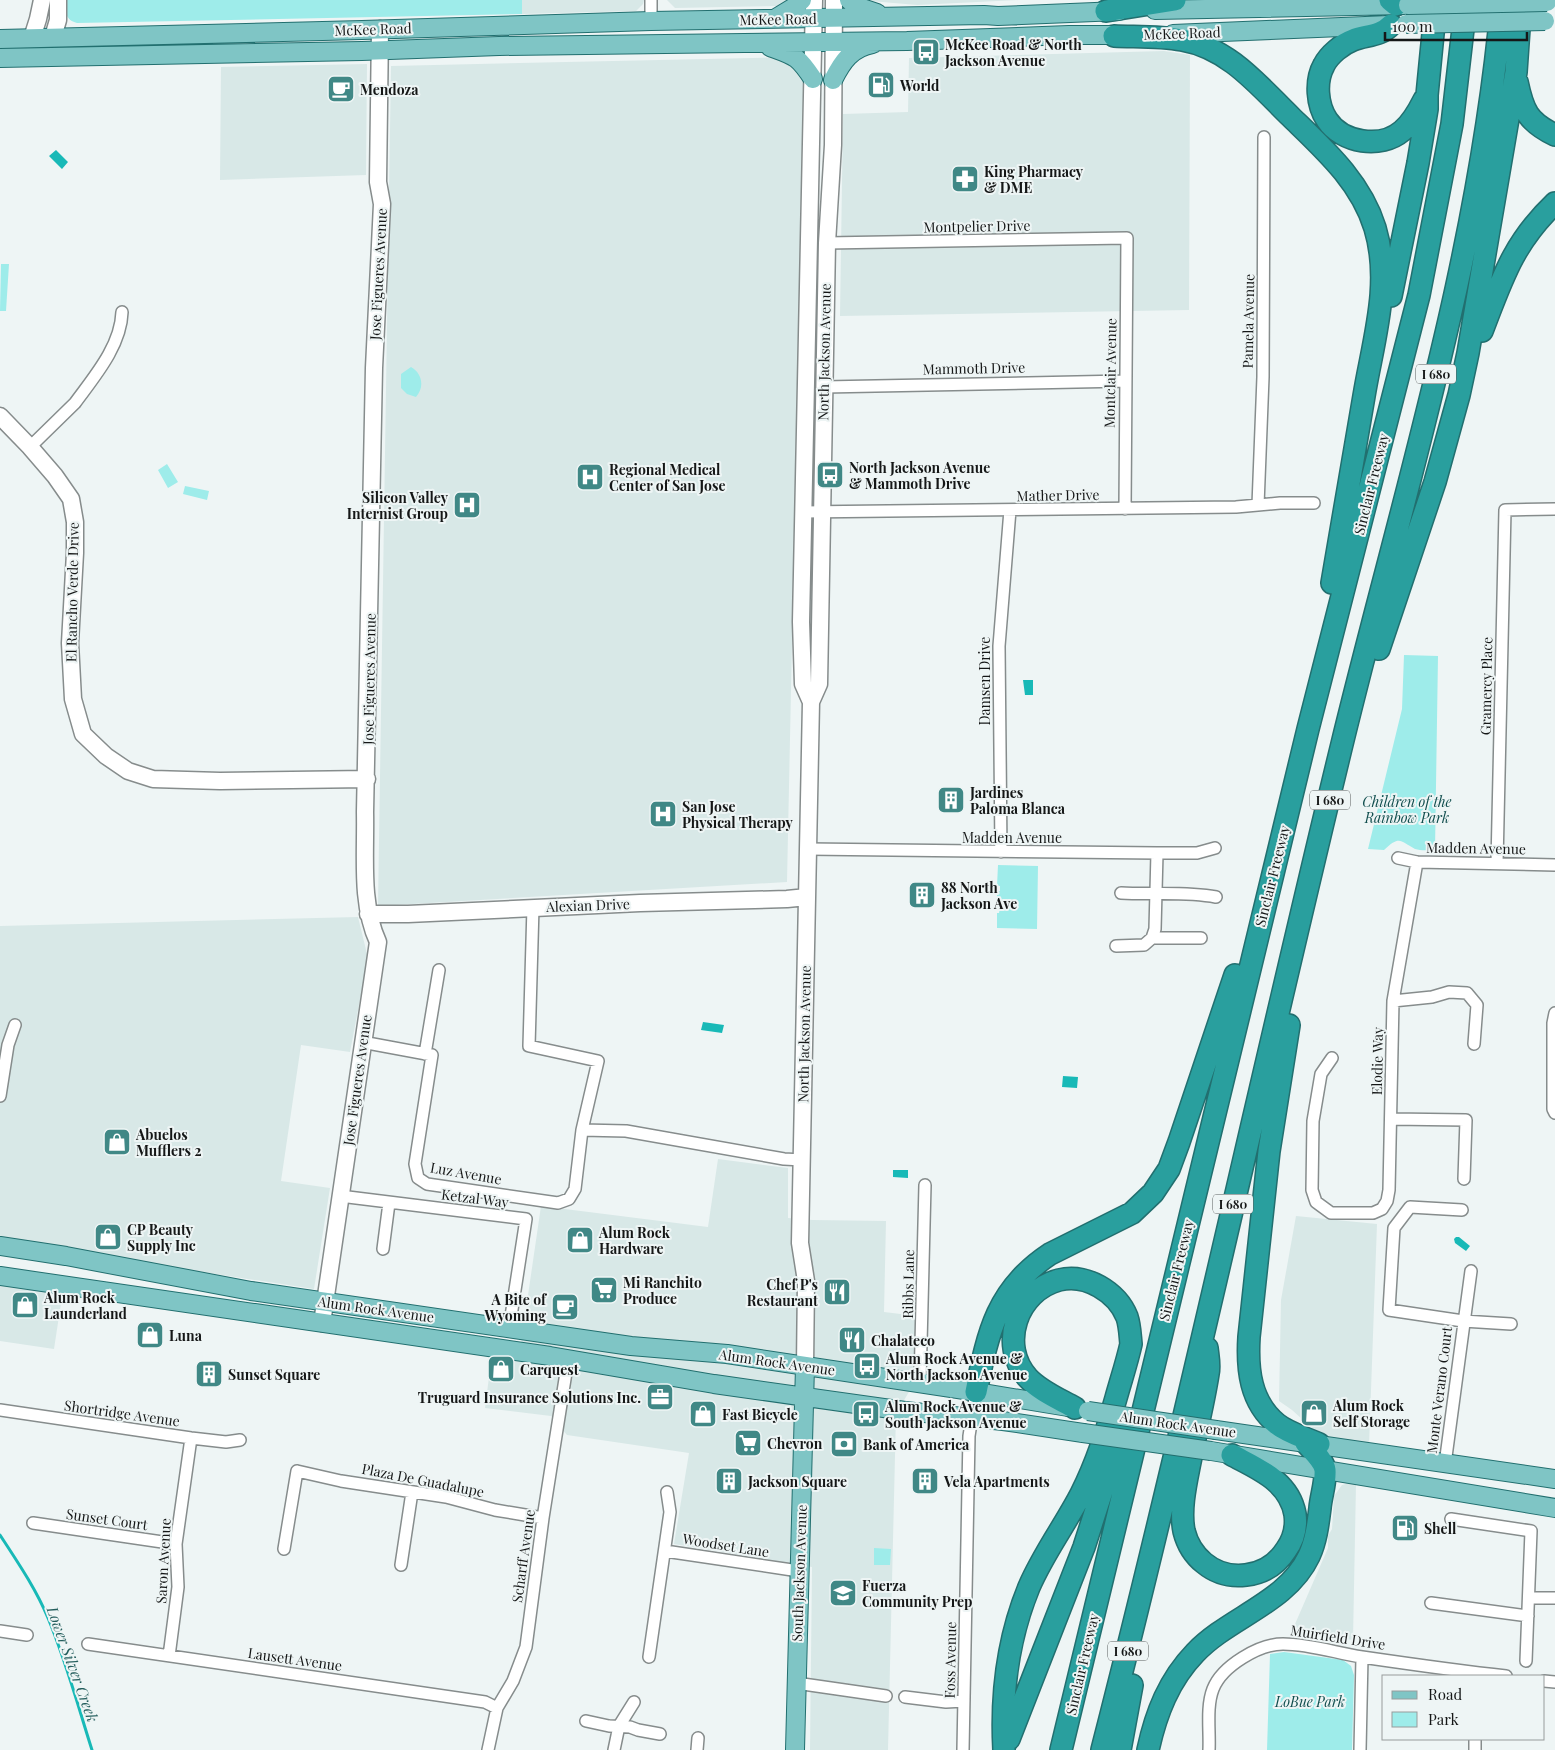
<svg xmlns="http://www.w3.org/2000/svg" width="1555" height="1750" viewBox="0 0 1555 1750" font-family="'Playfair Display',serif">
<style>
.built{fill:#d8e8e7}
.green{fill:#9eecea}
.water{fill:#18b9b7}
.lines{fill:none;stroke-linecap:round;stroke-linejoin:round}
.stream{stroke:#18b9b7;stroke-width:3}
.street-casing{stroke:#868c8c;stroke-width:14}
.secondary-casing{stroke:#868c8c;stroke-width:19}
.primary-casing{stroke:#226f6f;stroke-width:20}
.highway-casing{stroke:#226f6f;stroke-width:24}
.street{stroke:#fff;stroke-width:11}
.secondary{stroke:#fff;stroke-width:16}
.primary{stroke:#7fc5c5;stroke-width:18}
.highway{stroke:#299f9e;stroke-width:21}
.primary-bridge-casing{stroke:#226f6f;stroke-width:20;stroke-linecap:butt}
.primary-bridge{stroke:#7fc5c5;stroke-width:18}
.labels{text-anchor:middle;dominant-baseline:central;stroke-width:4;stroke-linejoin:round;paint-order:stroke}
.shield{fill:#eef5f5;stroke:#565a5a;stroke-width:1}
.shield-label{font-size:12px;font-weight:bold;fill:#151717}
.street-label{font-size:14px;fill:#151717;stroke:#eef5f5}
.poi-label{font-size:14px;font-weight:bold;fill:#151717;stroke:#eef5f5;text-anchor:start}
.park-label{font-size:14px;font-style:italic;fill:#114e4e;stroke:#eef5f5}
.water-label{font-size:15px;font-style:italic;fill:#235d5c;stroke:#eef5f5}
</style>
<rect width="100%" height="100%" fill="#eef5f5"/>
<path class="built" d="M522,0H644L643,4L636,11L522,14Z
M667,0H793L779,6L675,8Z
M859,0H1019L917,5Z
M1164,51L1190,55L1189,310L840,316L843,114L908,112L909,58Z
M792,57L804,73L787,882L378,906L391,66Z
M367,64L366,175L220,180L221,67Z
M358,917L368,958L350,1052L301,1045L281,1181L330,1188L314,1289L0,1241V926Z
M718,1159L788,1168V1218L813,1220L886,1221L884,1312L917,1316V1378L896,1414L888,1750H810L812,1567L674,1544L689,1453L567,1435L551,1416L485,1408L492,1354L519,1357L541,1206L708,1227Z
M1296,1216L1377,1224L1369,1446L1324,1439L1292,1410L1279,1401L1281,1300Z
M0,1281L63,1290L54,1349L0,1341Z
M1349,1483L1356,1484L1353,1640L1309,1634V1631L1300,1630V1632L1292,1631L1328,1548V1536L1332,1529L1334,1496L1342,1485Z"/>
<path class="green" d="M65,0H522V14L77,23C65,20 65,11 65,0Z
M1,264H9L6,311H0Z
M411,367C422,373 425,387 416,397L407,394L401,388V374Z
M167,464L178,482L168,488L158,470Z
M185,486L209,491L207,500L183,494Z
M1404,655L1438,656L1435,850C1429,850 1421,851 1415,849C1400,841 1400,835 1384,850L1368,849L1402,709Z
M998,865L1038,866L1037,929L997,928V913H999L1000,907H997V904H1000V899H997V891H1000V886H997Z
M874,1548L891,1549L890,1565H874Z
M1284,1652L1343,1660L1351,1666L1354,1675L1352,1750H1267L1270,1654Z"/>
<path class="water" d="M56,150L68,162L62,169L49,156Z
M1023,680H1033V695H1025Z
M703,1022L724,1025L722,1033L701,1030Z
M1063,1076L1078,1077L1077,1088L1062,1087Z
M893,1170H908V1178L893,1177Z
M1456,1237H1459L1470,1246L1466,1251L1455,1243L1454,1239Z"/>
<g class="lines">
<path class="stream" d="M0,1535C17,1561 36,1589 48,1618C66,1661 78,1706 92,1750"/>
<g class="street-casing">
<path id="street" d="M651,21V0
M827,243L1127,238L1125,509
M824,387L1125,381
M30,447L75,403C94,377 121,346 122,312
M1258,505L1263,377L1264,137
M802,512L1236,507L1280,503H1314
M808,849L1157,853H1197L1215,848
M1001,852L999,646L1010,510
M1398,858L1417,862L1555,865
M1497,863L1505,510L1555,509
M1121,893C1153,895 1184,891 1216,897
M533,907L529,1046L598,1061L582,1130
M1152,938H1201
M1116,946L1144,945L1152,938L1155,929L1157,853
M1393,1001L1432,997L1449,992L1467,993L1477,1005L1474,1044
M1555,1013L1553,1023V1109L1555,1113
M362,1042L432,1055L415,1164L418,1178L427,1184L558,1203L569,1199L575,1189L582,1130L626,1131L784,1159L802,1160
M425,1054L439,970
M1332,1058L1321,1074L1313,1121L1312,1190L1316,1202L1331,1213H1373L1382,1209L1387,1201L1389,1190L1393,1001L1417,862
M0,1096L8,1045L15,1025
M1391,1119L1466,1120L1464,1179
M340,1196L526,1219L509,1329
M1462,1210L1410,1207L1394,1228L1389,1310L1463,1321L1511,1324
M383,1249L389,1203
M920,1383L925,1185
M0,1410L191,1438L226,1442L240,1440
M1445,1464L1471,1271
M1451,1519L1531,1531L1526,1661
M33,1523L176,1544
M284,1549L297,1471L341,1481L446,1497L495,1510L543,1518
M665,1551L799,1571
M401,1565L412,1492
M1529,1598H1555
M1431,1603L1528,1616
M0,1631L27,1635
M88,1644L485,1702L497,1708
M169,1656L178,1587L176,1544L191,1438
M649,1657L670,1512L667,1492
M1544,1681L1555,1682
M796,1683L886,1696
M905,1697L946,1702L964,1701
M586,1721L609,1726L630,1727L638,1730L660,1734
M488,1750L497,1708L513,1681L526,1647L543,1518L568,1360
M614,1750L619,1726L634,1702
M697,1750L698,1738
M963,1750L969,1436L976,1392
M1209,1750C1210,1731 1206,1707 1213,1689C1222,1666 1259,1644 1283,1644C1310,1644 1336,1653 1362,1657C1410,1664 1458,1671 1506,1676
M1360,1750L1362,1657
M1475,1750V1739"/>
</g>
<g class="secondary-casing">
<path id="secondary" d="M53,37L58,20V0
M32,38L38,19L42,0
M0,416L30,447L55,476L71,499L75,522V553L70,643L73,699L83,734L106,756L128,771L153,779L220,781L367,779
M811,702L803,684L801,622L814,0
M368,914H408L640,903L787,899L807,897
M322,1323L378,942C360,903 366,855 365,812L374,368L382,204L378,182L380,29
M805,1366L806,1281L800,1243L811,702L819,684L827,243L833,145L834,0"/>
</g>
<g class="primary-casing">
<path id="primary" d="M849,0L856,6L877,13
M1155,10L1404,5
M776,18L794,7L802,0
M1173,34L1389,25
M0,39L362,30L651,21L984,15L998,16L1119,11
M770,47C795,56 798,56 813,79
M0,58L362,51L499,46L907,41L1069,35H1127
M833,80C842,62 851,48 873,44
M0,1246L66,1256L251,1291L631,1346L727,1354L958,1389L1068,1407
M0,1276L550,1356L714,1384L905,1411L1003,1421L1083,1433
M1216,1430L1555,1479
M1211,1451L1555,1508
M795,1750L805,1366"/>
</g>
<g class="highway-casing">
<path id="highway" d="M1390,0L1396,5
M1106,11L1175,0
M1391,25C1381,36 1366,35 1353,40C1342,44 1329,55 1324,65C1315,81 1317,105 1327,120C1342,143 1381,149 1402,131C1412,123 1418,112 1424,100
M1114,36C1136,37 1160,36 1182,40C1229,48 1259,86 1291,117C1325,150 1361,182 1375,228C1392,284 1373,341 1364,396C1353,458 1343,521 1332,583
M1517,82C1523,111 1528,122 1555,135
M1391,296L1418,163L1427,109V95L1436,3
M1482,331C1502,279 1513,243 1555,203
M1379,649L1435,482L1459,395L1468,353L1516,72L1521,0
M1289,1025L1269,1151L1249,1337C1247,1369 1250,1402 1277,1424C1288,1433 1306,1438 1319,1444
M1207,1348C1208,1357 1210,1366 1208,1374C1203,1406 1195,1436 1189,1467C1185,1487 1180,1511 1184,1531C1187,1543 1194,1555 1204,1563C1216,1573 1230,1577 1246,1575C1263,1573 1277,1564 1286,1550C1294,1539 1297,1528 1295,1514C1289,1481 1258,1469 1232,1455
M976,1392C988,1332 997,1289 1050,1254L1132,1213L1153,1193L1169,1169L1179,1142L1235,975
M1009,1739L1084,1547L1121,1432
M1004,1750C1001,1695 1008,1638 1029,1587C1043,1554 1065,1525 1081,1494C1097,1462 1106,1433 1116,1398C1121,1380 1127,1362 1131,1344C1130,1335 1130,1326 1127,1317C1117,1292 1086,1273 1059,1280C1017,1291 998,1345 1028,1378C1040,1391 1059,1399 1075,1408
M1061,1750L1308,729L1419,295L1452,124L1466,3
M1102,1750C1188,1415 1261,1076 1343,740C1403,495 1480,253 1502,0
M1120,1750L1132,1685
M1148,1750C1156,1713 1169,1680 1195,1653C1229,1617 1287,1603 1309,1556C1316,1541 1318,1524 1320,1508C1321,1496 1326,1482 1325,1470C1324,1461 1312,1450 1306,1443"/>
</g>
<use href="#street" class="street"/>
<use href="#secondary" class="secondary"/>
<use href="#primary" class="primary"/>
<use href="#highway" class="highway"/>
<g class="primary-bridge-casing">
<path id="primary-bridge" d="M1408,5L1547,2
M1406,24L1545,21
M1088,1411L1216,1430
M1083,1433L1211,1451"/>
</g>
<use href="#primary-bridge" class="primary-bridge"/>
</g>
<defs>
<g id="bus-square" transform="scale(1.4375)"><rect x="-9" y="-9" width="18" height="18" rx="4" fill="#408886" stroke="#eef5f5"/><path d="M-5-6H5V4H4V6H2V4H-2V6H-4V4H-5ZM-3.5-4V0h7V-4ZM-3.5 1.2v1.5H-2V1.2ZM2 1.2v1.5H3.5V1.2Z" fill="#fff"/></g>
<g id="fuel-square" transform="scale(1.4375)"><rect x="-9" y="-9" width="18" height="18" rx="4" fill="#408886" stroke="#eef5f5"/><path d="M-5.5-6h7V0h2V4h1.3V-2.5L3-4.5l.8-.8L6-3V5H2.5V1h-1V6h-7ZM-4.2-4.7v3.2H.2V-4.7Z" fill="#fff"/></g>
<g id="cafe-square" transform="scale(1.4375)"><rect x="-9" y="-9" width="18" height="18" rx="4" fill="#408886" stroke="#eef5f5"/><path d="M-5.5-4.5H6V0H3Q3 3.5 0 3.5H-2.5Q-5.5 3.5-5.5 0ZM3-3.2v2h1.7v-2ZM-6 4.5H4V6H-6Z" fill="#fff"/></g>
<g id="pharmacy-square" transform="scale(1.4375)"><rect x="-9" y="-9" width="18" height="18" rx="4" fill="#408886" stroke="#eef5f5"/><path d="M-2-6h4v4h4v4h-4v4h-4v-4h-4v-4h4Z" fill="#fff"/></g>
<g id="hospital-square" transform="scale(1.4375)"><rect x="-9" y="-9" width="18" height="18" rx="4" fill="#408886" stroke="#eef5f5"/><path d="M-5-5h3v3.5h4V-5h3V5h-3V1.5h-4V5h-3Z" fill="#fff"/></g>
<g id="building-square" transform="scale(1.4375)"><rect x="-9" y="-9" width="18" height="18" rx="4" fill="#408886" stroke="#eef5f5"/><path d="M-4-6H4V6H1V3H-1V6H-4ZM-2.5-4.3h1.7v1.8h-1.7ZM.8-4.3h1.7v1.8H.8ZM-2.5-1h1.7V.8h-1.7ZM.8-1h1.7V.8H.8Z" fill="#fff"/></g>
<g id="shop-square" transform="scale(1.4375)"><rect x="-9" y="-9" width="18" height="18" rx="4" fill="#408886" stroke="#eef5f5"/><path d="M-5-2.5h2.3a2.7 3.5 0 0 1 5.4 0H5L5.5 6h-11ZM-1.5-2.5h3a1.5 2.3 0 0 0-3 0Z" fill="#fff"/></g>
<g id="supermarket-square" transform="scale(1.4375)"><rect x="-9" y="-9" width="18" height="18" rx="4" fill="#408886" stroke="#eef5f5"/><path d="M-6-5.5h2.5l.6 2H6L4.5 2H-2.5L-4.4-4H-6ZM-1.5 3.2a1.3 1.3 0 1 0 .1 0ZM3 3.2a1.3 1.3 0 1 0 .1 0Z" fill="#fff"/></g>
<g id="restaurant-square" transform="scale(1.4375)"><rect x="-9" y="-9" width="18" height="18" rx="4" fill="#408886" stroke="#eef5f5"/><path d="M-5-6h1v4h1v-4h1v4h1v-4h1v5L-1.5 .5V6h-2V.5L-5-1ZM5-6V6H3V1.5H1.5Q1.5-4 5-6Z" fill="#fff"/></g>
<g id="office-square" transform="scale(1.4375)"><rect x="-9" y="-9" width="18" height="18" rx="4" fill="#408886" stroke="#eef5f5"/><path d="M-6-3h4V-5.5h4V-3h4V5H-6ZM-1-4.5V-3h2v-1.5ZM-6 0V1H6V0Z" fill="#fff"/></g>
<g id="bank-square" transform="scale(1.4375)"><rect x="-9" y="-9" width="18" height="18" rx="4" fill="#408886" stroke="#eef5f5"/><path d="M-6-4H6V4H-6ZM0-2.3a2.3 2.3 0 1 0 0 4.6a2.3 2.3 0 1 0 0-4.6Z" fill="#fff"/></g>
<g id="school-square" transform="scale(1.4375)"><rect x="-9" y="-9" width="18" height="18" rx="4" fill="#408886" stroke="#eef5f5"/><path d="M0-5L7-2L0 1L-7-2ZM-4 1L0 2.5L4 1V4Q0 6-4 4Z" fill="#fff"/></g>
</defs>
<g fill-rule="evenodd">
<use href="#bus-square" x="926" y="52"/>
<use href="#fuel-square" x="881" y="85"/>
<use href="#cafe-square" x="341" y="89"/>
<use href="#pharmacy-square" x="965" y="179"/>
<use href="#bus-square" x="830" y="475"/>
<use href="#hospital-square" x="590" y="477"/>
<use href="#hospital-square" x="467" y="505"/>
<use href="#building-square" x="951" y="800"/>
<use href="#hospital-square" x="663" y="814"/>
<use href="#building-square" x="922" y="895"/>
<use href="#shop-square" x="117" y="1142"/>
<use href="#shop-square" x="108" y="1237"/>
<use href="#shop-square" x="580" y="1240"/>
<use href="#supermarket-square" x="604" y="1290"/>
<use href="#restaurant-square" x="837" y="1292"/>
<use href="#shop-square" x="25" y="1305"/>
<use href="#cafe-square" x="565" y="1307"/>
<use href="#shop-square" x="150" y="1335"/>
<use href="#restaurant-square" x="852" y="1340"/>
<use href="#bus-square" x="867" y="1366"/>
<use href="#shop-square" x="501" y="1369"/>
<use href="#building-square" x="209" y="1374"/>
<use href="#office-square" x="660" y="1397"/>
<use href="#shop-square" x="1314" y="1413"/>
<use href="#shop-square" x="703" y="1414"/>
<use href="#bus-square" x="866" y="1414"/>
<use href="#supermarket-square" x="748" y="1443"/>
<use href="#bank-square" x="844" y="1444"/>
<use href="#building-square" x="729" y="1481"/>
<use href="#building-square" x="925" y="1481"/>
<use href="#fuel-square" x="1405" y="1528"/>
<use href="#school-square" x="843" y="1593"/>
</g>
<g class="labels">
<g class="shield">
<rect x="1416" y="364.5" width="40" height="19" rx="4"/>
<rect x="1310" y="790.5" width="40" height="19" rx="4"/>
<rect x="1213" y="1194.5" width="40" height="19" rx="4"/>
<rect x="1108" y="1641.5" width="40" height="19" rx="4"/>
</g>
<g class="shield-label">
<text x="1436" y="374">I 680</text>
<text x="1330" y="800">I 680</text>
<text x="1233" y="1204">I 680</text>
<text x="1128" y="1651">I 680</text>
</g>
<g class="street-label">
<text transform="translate(778 19) rotate(-1)">McKee Road</text>
<text transform="translate(373 29) rotate(-2)">McKee Road</text>
<text transform="translate(1182 33) rotate(-2)">McKee Road</text>
<text transform="translate(977 226) rotate(-1)">Montpelier Drive</text>
<text transform="translate(378 274) rotate(-87)">Jose Figueres Avenue</text>
<text transform="translate(1248 321) rotate(-89)">Pamela Avenue</text>
<text transform="translate(824 352) rotate(-89)">North Jackson Avenue</text>
<text transform="translate(974 368) rotate(-1)">Mammoth Drive</text>
<text transform="translate(1110 373) rotate(-89)">Montclair Avenue</text>
<text transform="translate(1371 484) rotate(-76)">Sinclair Freeway</text>
<text transform="translate(1058 495) rotate(-1)">Mather Drive</text>
<text transform="translate(72 592) rotate(-89)">El Rancho Verde Drive</text>
<text transform="translate(369 679) rotate(-89)">Jose Figueres Avenue</text>
<text transform="translate(984 681) rotate(-90)">Damsen Drive</text>
<text transform="translate(1486 686) rotate(-89)">Gramercy Place</text>
<text x="1012" y="837">Madden Avenue</text>
<text transform="translate(1476 848) rotate(1)">Madden Avenue</text>
<text transform="translate(1272 876) rotate(-76)">Sinclair Freeway</text>
<text transform="translate(588 905) rotate(-2)">Alexian Drive</text>
<text transform="translate(804 1034) rotate(-89)">North Jackson Avenue</text>
<text transform="translate(1377 1061) rotate(-89)">Elodie Way</text>
<text transform="translate(357 1080) rotate(-82)">Jose Figueres Avenue</text>
<text transform="translate(466 1173) rotate(10)">Luz Avenue</text>
<text transform="translate(475 1198) rotate(7)">Ketzal Way</text>
<text transform="translate(1176 1270) rotate(-76)">Sinclair Freeway</text>
<text transform="translate(908 1284) rotate(-89)">Ribbs Lane</text>
<text transform="translate(376 1309) rotate(8)">Alum Rock Avenue</text>
<text transform="translate(777 1362) rotate(8)">Alum Rock Avenue</text>
<text transform="translate(1439 1390) rotate(-83)">Monte Verano Court</text>
<text transform="translate(122 1413) rotate(8)">Shortridge Avenue</text>
<text transform="translate(1178 1424) rotate(8)">Alum Rock Avenue</text>
<text transform="translate(423 1480) rotate(11)">Plaza De Guadalupe</text>
<text transform="translate(107 1519) rotate(8)">Sunset Court</text>
<text transform="translate(726 1545) rotate(9)">Woodset Lane</text>
<text transform="translate(523 1556) rotate(-82)">Scharff Avenue</text>
<text transform="translate(163 1561) rotate(-87)">Saron Avenue</text>
<text transform="translate(799 1573) rotate(-88)">South Jackson Avenue</text>
<text transform="translate(1338 1637) rotate(9)">Muirfield Drive</text>
<text transform="translate(295 1659) rotate(8)">Lausett Avenue</text>
<text transform="translate(950 1660) rotate(-89)">Foss Avenue</text>
<text transform="translate(1082 1664) rotate(-77)">Sinclair Freeway</text>
</g>
<g class="poi-label">
<text x="945" y="44">McKee Road &amp; North<tspan x="945" dy="16">Jackson Avenue</tspan></text>
<text x="900" y="85">World</text>
<text x="360" y="89">Mendoza</text>
<text x="984" y="171">King Pharmacy<tspan x="984" dy="16">&amp; DME</tspan></text>
<text x="849" y="467">North Jackson Avenue<tspan x="849" dy="16">&amp; Mammoth Drive</tspan></text>
<text x="609" y="469">Regional Medical<tspan x="609" dy="16">Center of San Jose</tspan></text>
<text x="448" y="497" text-anchor="end">Silicon Valley<tspan x="448" dy="16">Internist Group</tspan></text>
<text x="970" y="792">Jardines<tspan x="970" dy="16">Paloma Blanca</tspan></text>
<text x="682" y="806">San Jose<tspan x="682" dy="16">Physical Therapy</tspan></text>
<text x="941" y="887">88 North<tspan x="941" dy="16">Jackson Ave</tspan></text>
<text x="136" y="1134">Abuelos<tspan x="136" dy="16">Mufflers 2</tspan></text>
<text x="127" y="1229">CP Beauty<tspan x="127" dy="16">Supply Inc</tspan></text>
<text x="599" y="1232">Alum Rock<tspan x="599" dy="16">Hardware</tspan></text>
<text x="623" y="1282">Mi Ranchito<tspan x="623" dy="16">Produce</tspan></text>
<text x="818" y="1284" text-anchor="end">Chef P's<tspan x="818" dy="16">Restaurant</tspan></text>
<text x="44" y="1297">Alum Rock<tspan x="44" dy="16">Launderland</tspan></text>
<text x="546" y="1299" text-anchor="end">A Bite of<tspan x="546" dy="16">Wyoming</tspan></text>
<text x="169" y="1335">Luna</text>
<text x="871" y="1340">Chalateco</text>
<text x="886" y="1358">Alum Rock Avenue &amp;<tspan x="886" dy="16">North Jackson Avenue</tspan></text>
<text x="520" y="1369">Carquest</text>
<text x="228" y="1374">Sunset Square</text>
<text x="641" y="1397" text-anchor="end">Truguard Insurance Solutions Inc.</text>
<text x="1333" y="1405">Alum Rock<tspan x="1333" dy="16">Self Storage</tspan></text>
<text x="885" y="1406">Alum Rock Avenue &amp;<tspan x="885" dy="16">South Jackson Avenue</tspan></text>
<text x="722" y="1414">Fast Bicycle</text>
<text x="767" y="1443">Chevron</text>
<text x="863" y="1444">Bank of America</text>
<text x="748" y="1481">Jackson Square</text>
<text x="944" y="1481">Vela Apartments</text>
<text x="1424" y="1528">Shell</text>
<text x="862" y="1585">Fuerza<tspan x="862" dy="16">Community Prep</tspan></text>
</g>
<g class="park-label">
<text x="1407" y="801">Children of the<tspan x="1407" dy="16">Rainbow Park</tspan></text>
<text x="1310" y="1701">LoBue Park</text>
</g>
<g class="water-label">
<text transform="translate(73 1664) rotate(70)">Lower Silver Creek</text>
</g>
</g>
<rect x="1382" y="1675" width="162" height="65" fill="#eef5f5" stroke="#979c9c"/>
<rect x="1392" y="1691" width="25" height="8" fill="#7fc5c5" stroke="#979c9c"/>
<text x="1428" y="1700" font-size="15" fill="#151717">Road</text>
<rect x="1392" y="1712" width="25" height="15" fill="#9eecea" stroke="#979c9c"/>
<text x="1428" y="1725" font-size="15" fill="#151717">Park</text>
<path d="M1385 32v8h142v-8" fill="none" stroke="#151717" stroke-width="2.5"/>
<text x="1392" y="32" font-size="15" fill="#151717" stroke="#eef5f5" stroke-width="4" paint-order="stroke">100 m</text>
</svg>
